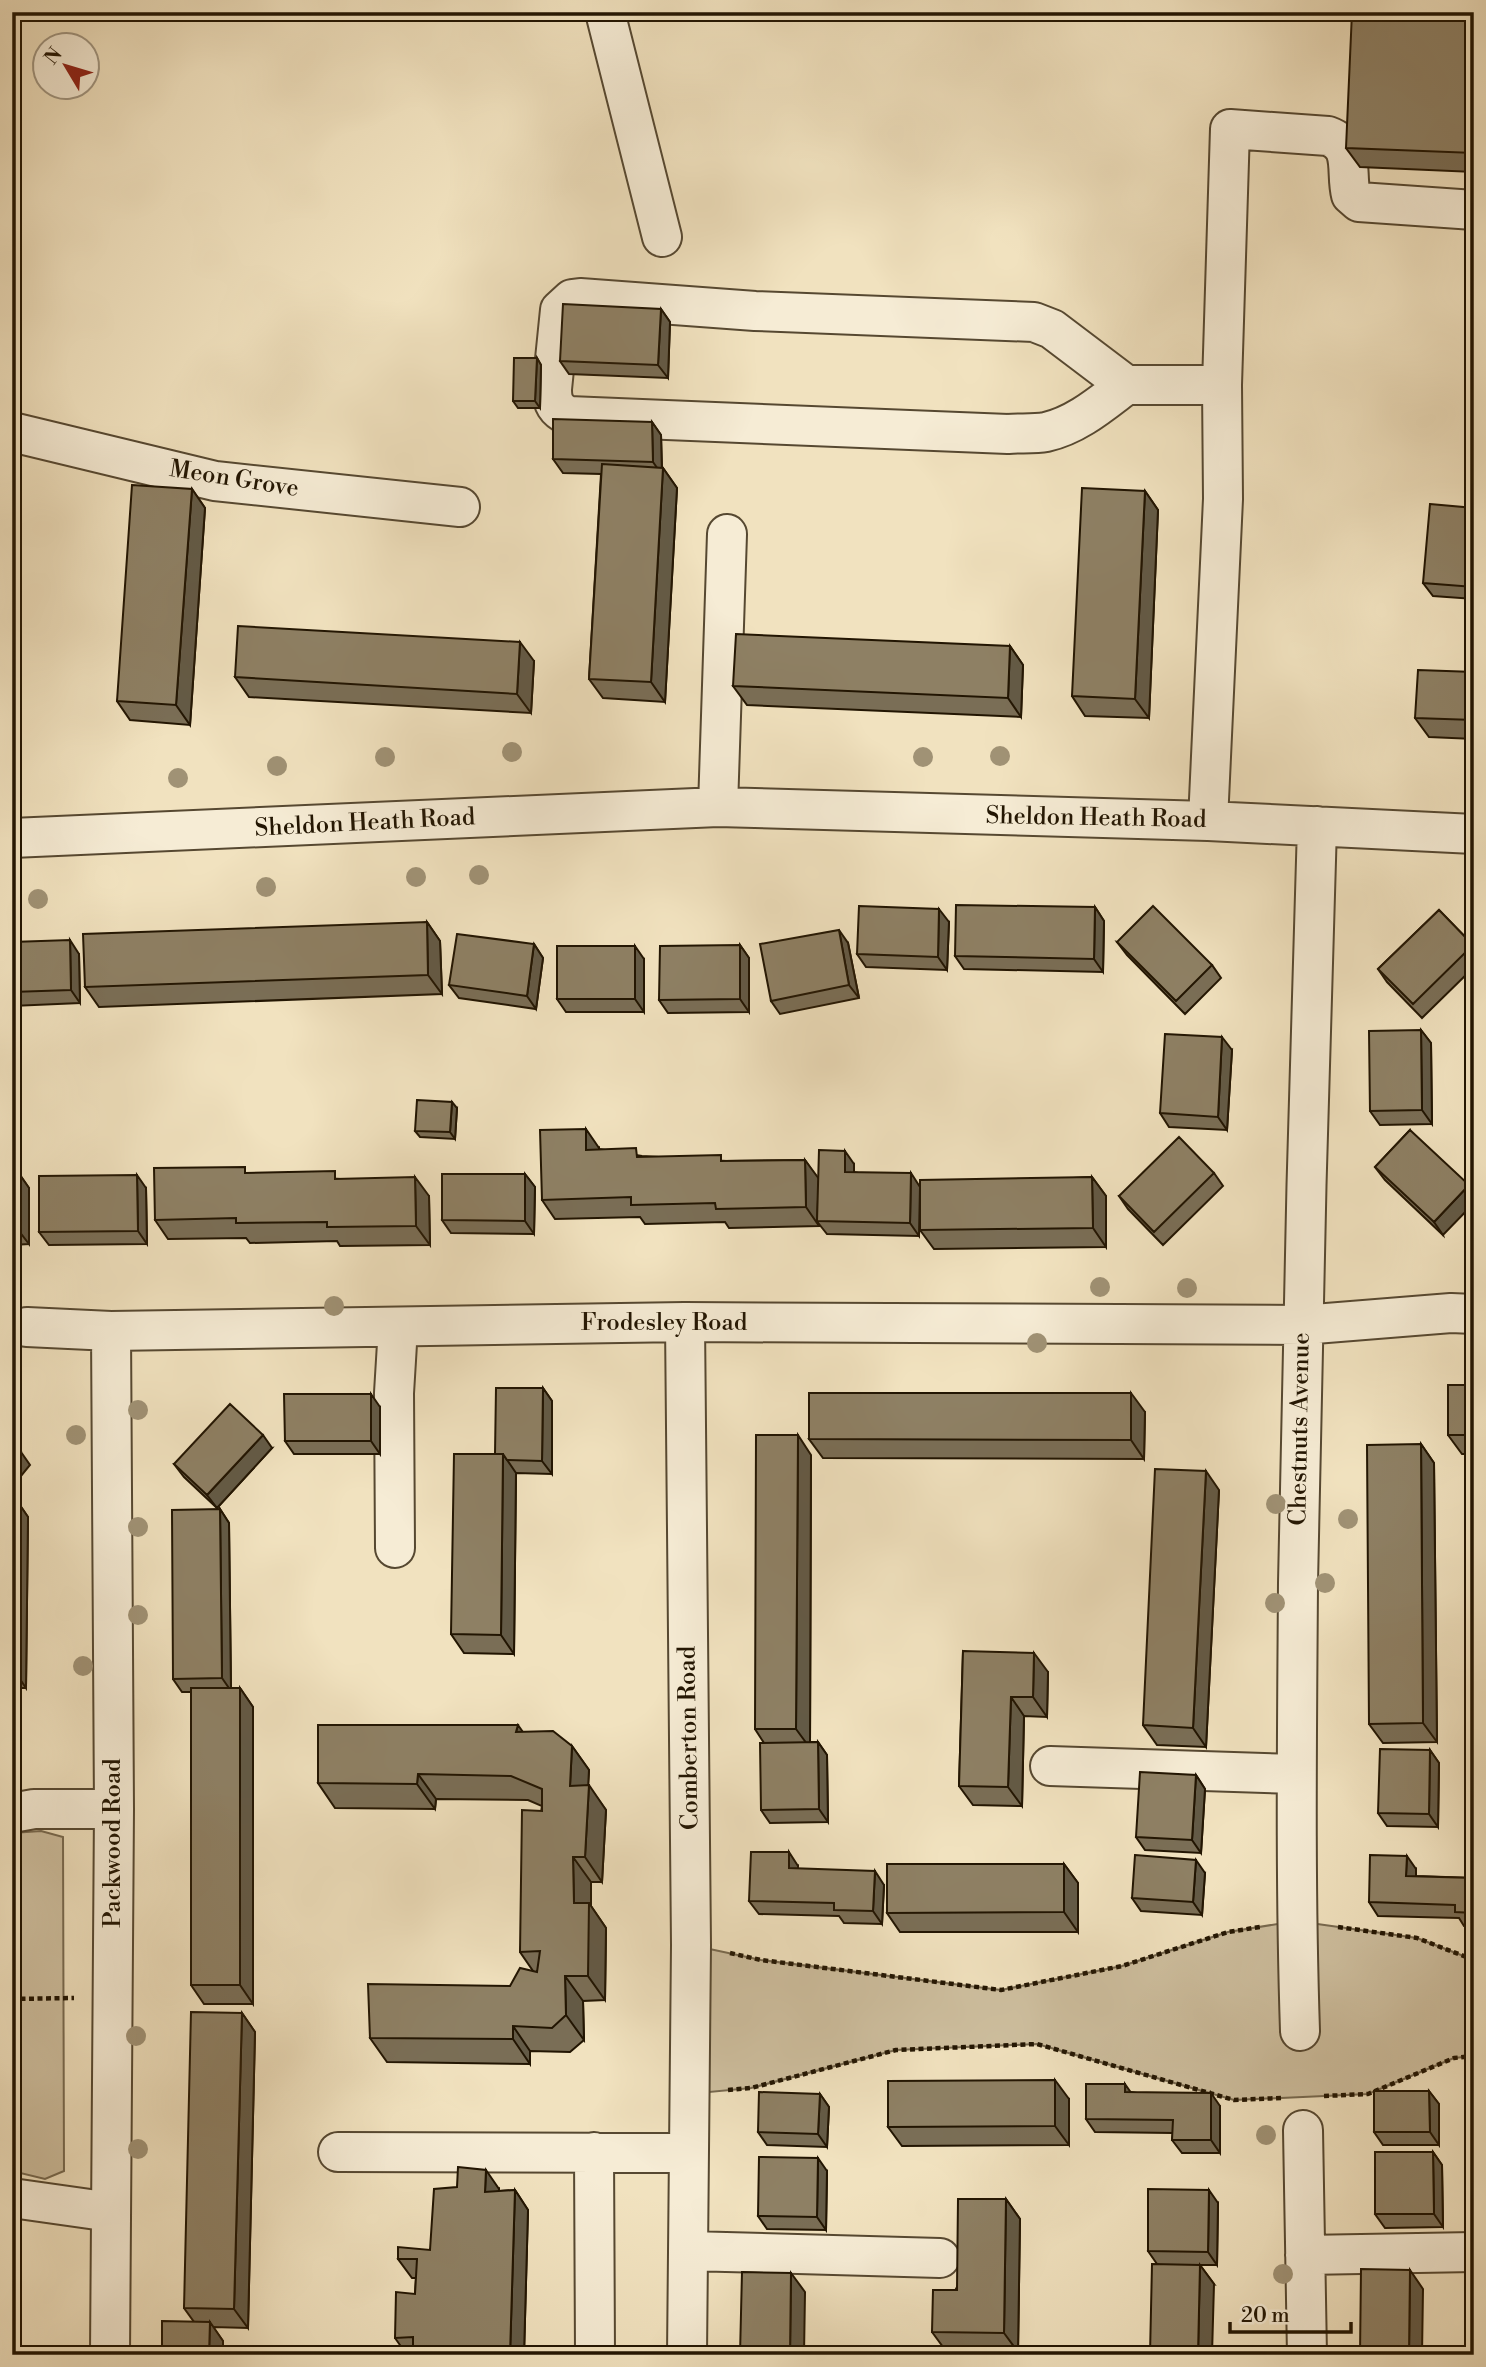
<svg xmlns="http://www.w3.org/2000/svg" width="1486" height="2367" viewBox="0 0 1486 2367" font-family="'Libre Bodoni',serif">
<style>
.green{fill:#cebf9f;stroke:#786a50;stroke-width:2}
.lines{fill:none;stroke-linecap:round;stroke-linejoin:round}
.minor-casing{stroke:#564831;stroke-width:42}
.path{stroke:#221502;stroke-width:4.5;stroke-dasharray:5 3.5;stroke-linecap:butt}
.minor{stroke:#f6ecd5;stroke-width:38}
.tree{fill:#a09275}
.wall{fill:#7a6e56;stroke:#221502;stroke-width:2}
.shaded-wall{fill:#635a46;stroke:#221502;stroke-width:2}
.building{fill:#8e8064;stroke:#221502;stroke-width:2}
.labels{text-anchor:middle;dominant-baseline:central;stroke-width:5;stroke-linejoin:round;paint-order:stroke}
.street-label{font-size:24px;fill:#221502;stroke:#f6ecd5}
</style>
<rect width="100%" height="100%" fill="#f1e2bf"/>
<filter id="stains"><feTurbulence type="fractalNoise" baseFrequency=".00286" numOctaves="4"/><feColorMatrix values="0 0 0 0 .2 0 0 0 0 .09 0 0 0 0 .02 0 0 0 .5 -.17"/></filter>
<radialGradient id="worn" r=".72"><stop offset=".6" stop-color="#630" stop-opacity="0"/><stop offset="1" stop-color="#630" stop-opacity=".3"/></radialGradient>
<path class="green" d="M41,1831L63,1837L64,2171L45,2179L12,2171V1833Z
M1296,1921L1417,1938L1474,1960V2056L1454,2058L1368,2094L1234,2100L1037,2044L896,2050L751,2088L699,2093L691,1945L761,1960L1001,1990L1122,1966L1228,1932Z"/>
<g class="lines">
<g class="minor-casing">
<path id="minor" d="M605,12L662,237
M1126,385C1102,403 1077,425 1046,432C1034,434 1020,433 1008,434L569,416C556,410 552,403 552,389L560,310L572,299L580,298L755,311L1034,322L1052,329L1126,385H1222
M12,432L215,481L460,507
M718,807L727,534
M1208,821L1223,499L1222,385L1230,129L1328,136C1356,146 1345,172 1351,195L1359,202L1474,210
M12,838L718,807L1208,821L1474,834
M685,1322L691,1945L687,2355
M27,1327L111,1331L685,1322L1302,1325L1451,1313L1474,1314
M395,1548L394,1393L398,1327
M1050,1766L1296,1774
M12,1813L34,1809H114
M1300,2031C1295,1882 1297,1733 1298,1583C1302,1331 1309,1078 1317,826
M1303,2130L1307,2355
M338,2152L688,2153
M594,2152L595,2355
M12,2198L111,2212
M688,2251L940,2258
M1305,2255L1474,2252
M110,2355L114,1809L111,1331"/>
</g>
<path class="path" d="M1338,1927L1417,1938L1474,1960
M730,1953L761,1960L1001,1990L1122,1966L1228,1932L1260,1927
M12,1999L74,1998
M728,2090L751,2088L896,2050L1037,2044L1234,2100L1281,2098
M1324,2096L1368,2094L1454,2058L1474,2056"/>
<use href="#minor" class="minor"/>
</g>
<g class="tree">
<circle cx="512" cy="752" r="10"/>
<circle cx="1000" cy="756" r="10"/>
<circle cx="385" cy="757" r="10"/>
<circle cx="923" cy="757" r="10"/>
<circle cx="277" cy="766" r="10"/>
<circle cx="178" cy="778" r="10"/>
<circle cx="479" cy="875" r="10"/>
<circle cx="416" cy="877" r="10"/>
<circle cx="266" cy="887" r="10"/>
<circle cx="38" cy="899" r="10"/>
<circle cx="1100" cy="1287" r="10"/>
<circle cx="1187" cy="1288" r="10"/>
<circle cx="334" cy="1306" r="10"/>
<circle cx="1037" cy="1343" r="10"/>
<circle cx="138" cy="1410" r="10"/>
<circle cx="76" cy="1435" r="10"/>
<circle cx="1276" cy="1504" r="10"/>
<circle cx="1348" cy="1519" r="10"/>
<circle cx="138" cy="1527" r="10"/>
<circle cx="1325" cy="1583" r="10"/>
<circle cx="1275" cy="1603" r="10"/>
<circle cx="138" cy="1615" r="10"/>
<circle cx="83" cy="1666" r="10"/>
<circle cx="136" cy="2036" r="10"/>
<circle cx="1266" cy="2135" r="10"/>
<circle cx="138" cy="2149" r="10"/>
<circle cx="1283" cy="2274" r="10"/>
</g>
<path class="wall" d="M1474,12V172L1360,167L1346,148Z
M661,309L670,322L668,378L569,374L560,361Z
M537,358L541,365L540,408H518L513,401Z
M652,422L661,435L662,468H663L677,488L665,702L603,698L589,679L601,474L563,473L553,459Z
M192,489L205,508L190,725L130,720L117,701Z
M1145,491L1158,510L1149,718L1085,716L1072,696Z
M1474,508V599L1433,596L1423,583Z
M1010,646L1023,665L1021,717L747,705L733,686Z
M534,661L531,713L249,697L235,677Z
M1474,672V739L1429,737L1415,718Z
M12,682L15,686L17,738L12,739Z
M1095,907L1104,921L1103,972L964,969L955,956Z
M1439,910L1474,946V967L1422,1018L1387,982L1378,969Z
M427,922L440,941L442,994L99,1007L85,987Z
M949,922L947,970L866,967L857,954Z
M12,942L79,954L80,1003L12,1006Z
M1117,942L1212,965L1221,978L1185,1014L1127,955Z
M848,943L859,998L780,1014L771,1001Z
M534,944L543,958L536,1009L459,998L449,985Z
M740,945L749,958V1012L668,1013L659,1000Z
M644,959V1012H566L557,999Z
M1421,1030L1431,1043L1432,1124L1380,1125L1370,1111Z
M1232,1050L1227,1130L1169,1127L1160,1113Z
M457,1108L455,1139L420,1137L415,1131Z
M1410,1130L1443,1235L1385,1180L1375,1167Z
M599,1148V1149L642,1156L726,1161L805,1160L818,1179L854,1164V1172L920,1186L1092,1177L1106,1196V1247L934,1249L920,1230V1190L919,1236L827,1234L819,1224V1226L729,1228L725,1222L645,1224L640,1217L555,1219L542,1200Z
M249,1173L340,1179L429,1196L430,1245L340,1246L337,1241L250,1243L246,1238L168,1239L155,1220Z
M1214,1173L1223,1186L1163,1245L1128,1209L1119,1196Z
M525,1174L535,1187L534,1234L451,1233L442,1220Z
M12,1175H20L29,1188V1244L12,1245Z
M146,1188L147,1244L49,1245L39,1232Z
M1474,1385V1454H1462L1448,1435Z
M543,1388L552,1401V1474L516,1473L514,1654L464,1653L451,1634L495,1454Z
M380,1407V1454H294L285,1441Z
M1145,1412L1144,1459L823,1458L809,1439Z
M1421,1444L1434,1463L1437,1742L1383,1743L1369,1724Z
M272,1448L217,1508L184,1477L174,1464Z
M811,1455L810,1742H818L827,1755L828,1822L770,1823L761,1810L764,1743L755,1729Z
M1219,1490L1206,1747L1157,1745L1143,1725Z
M12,1498H15L28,1517L26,1688H12Z
M220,1509L229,1523L231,1688H240L253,1707V2004H204L191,1985V1692H182L173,1679Z
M963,1651L1048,1672L1047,1717L1024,1716L1022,1806L973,1805L959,1786Z
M523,1732L572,1746L589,1770L588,1785L606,1810L602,1882H591V1906L606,1928L605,2000L583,2001L584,2040L570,2052L530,2051V2064L387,2062L370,2038L510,1986L533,1971L520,1952L542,1806L528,1800L436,1799L435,1809L335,1808L318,1783Z
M1430,1750L1439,1763L1438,1827L1387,1826L1378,1813Z
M1196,1775L1205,1789L1201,1853L1145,1850L1136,1837Z
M1064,1864L1078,1883V1932H900L887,1913Z
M798,1866V1869L884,1885L882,1924L844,1923L839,1916L759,1914L749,1901Z
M1416,1869V1876L1474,1878V1926H1464L1459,1918L1378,1916L1369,1902Z
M1205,1873L1202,1915L1141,1911L1132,1898Z
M242,2013L255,2032L248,2328L213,2327L223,2341V2355H162L194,2322L184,2308Z
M1429,2091L1439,2104V2145H1383L1374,2132Z
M1131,2092L1220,2106V2153H1182L1172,2140L1173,2133L1095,2132L1086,2119Z
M820,2094L829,2107L827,2147L767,2145L758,2132Z
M1069,2099V2145L902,2146L888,2127Z
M1433,2152L1442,2165L1443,2227L1385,2228L1375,2214Z
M827,2171L826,2230L767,2229L758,2216Z
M499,2189V2191L515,2190L528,2210L524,2355H407L395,2338L415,2294L416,2278H412L398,2259L430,2250Z
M1006,2199L1020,2219L1018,2352L946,2351L932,2332Z
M1218,2203L1217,2265H1200L1214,2284L1157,2264L1148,2251Z"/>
<path class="shaded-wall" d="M661,309L670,322L668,378L658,365Z
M537,358L541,365L540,408L535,401Z
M652,422L661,435L662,475L653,462Z
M663,468L677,488L665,702L651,682Z
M192,489L205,508L190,725L176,705Z
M1145,491L1158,510L1149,718L1135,699Z
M520,642L534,661L531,713L517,694Z
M1010,646L1023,665L1021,717L1008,698Z
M12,682L15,686L17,738L12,732Z
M1095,907L1104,921L1103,972L1094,959Z
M939,909L949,922L947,970L938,957Z
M427,922L440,941L442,994L428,975Z
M839,930L848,943L859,998L849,985Z
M70,940L79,954L80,1003L71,990Z
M534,944L543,958L536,1009L527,996Z
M740,945L749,958V1012L740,999Z
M635,946L644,959V1012L635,999Z
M1421,1030L1431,1043L1432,1124L1422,1110Z
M1222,1037L1232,1050L1227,1130L1218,1117Z
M452,1102L457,1108L455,1139L450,1132Z
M586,1129L599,1148V1169L586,1150Z
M845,1151L854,1164V1185L845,1172Z
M805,1160L819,1179L817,1221L819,1226L806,1207Z
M911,1173L920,1187L919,1236L910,1223Z
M525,1174L535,1187L534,1234L525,1221Z
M20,1175L29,1188V1244L19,1231Z
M137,1175L146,1188L147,1244L138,1231Z
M415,1177L429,1196L430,1245L416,1226Z
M1092,1177L1106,1196V1247L1093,1228Z
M1469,1185L1474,1192V1203L1443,1235L1434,1222Z
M543,1388L552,1401V1474L542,1461Z
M1131,1393L1145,1412L1144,1459L1131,1440Z
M371,1394L380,1407V1454L371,1441Z
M263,1435L272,1448L217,1508L207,1495Z
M798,1435L811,1455L810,1748L796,1729Z
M1421,1444L1434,1463L1437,1742L1423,1723Z
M21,1452L30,1465L12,1487V1463Z
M503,1454L516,1473L514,1654L501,1635Z
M1206,1471L1219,1490L1206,1747L1193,1728Z
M15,1498L28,1517L26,1688L13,1669Z
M220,1509L229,1523L231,1691L222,1678Z
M1034,1653L1048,1672L1047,1717L1033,1697Z
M240,1688L253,1707V2004L240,1985Z
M1011,1697L1024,1716L1022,1806L1008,1787Z
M518,1725L535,1749L516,1732Z
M818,1742L827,1755L828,1822L819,1809Z
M572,1746L589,1770L587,1810L570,1786Z
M1430,1750L1439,1763L1438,1827L1429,1814Z
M418,1774L436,1799L435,1809L417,1784Z
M1196,1775L1205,1789L1201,1853L1192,1840Z
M589,1785L606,1810L602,1882L585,1857Z
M789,1852L798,1866V1881L789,1868Z
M1407,1856L1416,1869V1889L1406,1876Z
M573,1857L591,1882V1906L606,1928L605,2000L588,1976L574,1903Z
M1196,1860L1205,1873L1202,1915L1193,1902Z
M1064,1864L1078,1883V1932L1064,1912Z
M875,1871L884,1885L882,1924L873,1911Z
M565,1976L583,2001L584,2040L566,2015Z
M242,2013L255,2032L248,2328L234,2309Z
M513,2026L530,2051V2064L513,2039Z
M1055,2080L1069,2099V2145L1055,2126Z
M1125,2084L1134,2097L1125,2092Z
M1429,2091L1439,2104V2145L1430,2132Z
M1211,2093L1220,2106V2153L1211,2140Z
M820,2094L829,2107L827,2147L818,2134Z
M1433,2152L1442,2165L1443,2227L1434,2214Z
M818,2158L827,2171L826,2230L817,2217Z
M486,2170L499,2189L498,2211L485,2192Z
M515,2190L528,2210L524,2355H510Z
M1209,2190L1218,2203L1217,2265L1208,2252Z
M1006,2199L1020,2219L1018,2352L1004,2333Z
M1200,2265L1214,2284L1212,2355H1198Z
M1410,2270L1423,2289L1422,2355H1409Z
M791,2273L805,2292L804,2355H790Z
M210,2322L223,2341V2355H209Z
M12,2328L21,2340V2355H12Z"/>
<path class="building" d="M1352,12H1474V153L1346,148Z
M563,304L661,309L658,365L560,361Z
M514,358H537L535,401H513Z
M553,419L652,422L653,462L553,459Z
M602,464L663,468L651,682L589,679Z
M132,485L192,489L176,705L117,701Z
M1082,488L1145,491L1135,699L1072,696Z
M1430,504L1474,508V587L1423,583Z
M238,626L520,642L517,694L235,677Z
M736,634L1010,646L1008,698L733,686Z
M1418,670L1474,672V720L1415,718Z
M956,905L1095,907L1094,959L955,956Z
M859,906L939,909L938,957L857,954Z
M1153,906L1212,965L1176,1001L1117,942Z
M1439,910L1473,945L1413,1004L1378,969Z
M427,922L428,975L85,987L83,934Z
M839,930L849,985L771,1001L760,944Z
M457,934L534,944L527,996L449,985Z
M70,940L71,990L12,992V942Z
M740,945V999L659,1000L660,946Z
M557,946H635V999H557Z
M1421,1030L1422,1110L1370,1111L1369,1031Z
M1165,1034L1222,1037L1218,1117L1160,1113Z
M417,1100L452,1102L450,1132L415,1131Z
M586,1129V1150L636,1148L637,1157L721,1155V1161L805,1160L806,1207L716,1209L715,1203L631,1205V1197L542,1200L540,1130Z
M1410,1130L1469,1185L1434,1222L1375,1167Z
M1179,1137L1214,1173L1154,1232L1119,1196Z
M819,1150L845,1151V1172L911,1173L910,1223L817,1221Z
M245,1167V1173L335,1171V1179L415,1177L416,1226L327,1227V1222L236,1223V1218L155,1220L154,1168Z
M442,1174H525V1221L442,1220Z
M12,1175H20L19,1231H12Z
M137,1175L138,1231L39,1232V1176Z
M1092,1177L1093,1228L920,1230V1180Z
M1448,1385H1474V1435H1448Z
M496,1388H543L542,1461L507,1460L503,1454H495Z
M809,1393H1131V1440L809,1439Z
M284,1394H371V1441H285Z
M230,1404L263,1435L207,1495L174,1464Z
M756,1435H798L796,1729H755Z
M1421,1444L1423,1723L1369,1724L1367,1445Z
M12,1445L21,1452L12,1463Z
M454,1454H503L501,1635L451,1634Z
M1155,1469L1206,1471L1193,1728L1143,1725Z
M12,1498H15L13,1669H12Z
M220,1509L222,1678L173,1679L172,1510Z
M963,1651L1034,1653L1033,1697H1011L1008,1787L959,1786Z
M191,1688H240V1985H191Z
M318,1725H518L516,1732L553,1731L572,1746L570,1786L589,1785L585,1857H573L574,1903H589L588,1976H565L566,2015L552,2028L513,2026V2039L370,2038L368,1984L510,1986L520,1968L537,1972L540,1951L520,1952L522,1810L542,1811V1789L511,1776L418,1774L417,1784L318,1783Z
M818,1742L819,1809L761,1810L760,1743Z
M1380,1749L1430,1750L1429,1814L1378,1813Z
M1140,1772L1196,1775L1192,1840L1136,1837Z
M751,1852H789V1868L875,1871L873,1911L834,1910V1903L749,1901Z
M1135,1855L1196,1860L1193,1902L1132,1898Z
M1370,1855L1407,1856L1406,1876L1474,1878V1913L1455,1912V1905L1369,1902Z
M887,1864H1064V1912L887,1913Z
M191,2012L242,2013L234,2309L184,2308Z
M1055,2080V2126L888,2127V2081Z
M1086,2084H1125V2092L1211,2093V2140H1172L1173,2120L1086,2119Z
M1374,2091H1429L1430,2132H1374Z
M759,2092L820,2094L818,2134L758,2132Z
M1375,2152H1433L1434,2214H1375Z
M759,2157L818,2158L817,2217L758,2216Z
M458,2167L486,2170L485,2192L515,2190L510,2355H413V2337L395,2338L396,2292L415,2294L417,2259H398V2247L430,2250L434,2189L457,2187Z
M1148,2189L1209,2190L1208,2252L1148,2251Z
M958,2199H1006L1004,2333L932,2332L933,2290H957Z
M1152,2264L1200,2265L1198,2355H1150Z
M1361,2269L1410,2270L1409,2355H1360Z
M742,2272L791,2273L790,2355H740Z
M162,2321L210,2322L209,2355H162Z"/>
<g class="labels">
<g class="street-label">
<text transform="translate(234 479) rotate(9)">Meon Grove</text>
<text transform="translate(1096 818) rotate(1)">Sheldon Heath Road</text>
<text transform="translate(365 823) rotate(-3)">Sheldon Heath Road</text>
<text x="664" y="1323">Frodesley Road</text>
<text transform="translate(1300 1429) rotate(-89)">Chestnuts Avenue</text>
<text transform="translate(689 1738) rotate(-91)">Comberton Road</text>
<text transform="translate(113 1843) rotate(-90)">Packwood Road</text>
</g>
</g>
<rect width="1486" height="2367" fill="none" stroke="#f1e2bf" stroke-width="42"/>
<rect x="14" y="14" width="1458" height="2339" fill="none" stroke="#221502" stroke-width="3.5"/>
<rect x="21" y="21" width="1444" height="2325" fill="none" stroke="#221502" stroke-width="2"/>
<g transform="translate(66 66) rotate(308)"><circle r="33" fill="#f6ecd5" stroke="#a19681" stroke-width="2"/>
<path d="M0-5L12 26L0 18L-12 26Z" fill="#8f2418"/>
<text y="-10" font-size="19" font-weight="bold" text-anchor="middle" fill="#221502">N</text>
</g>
<path d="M1230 2322v10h121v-10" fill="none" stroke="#221502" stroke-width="3.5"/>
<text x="1241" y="2322" font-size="21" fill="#221502" stroke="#f6ecd5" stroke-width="5" paint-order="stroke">20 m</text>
<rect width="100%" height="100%" filter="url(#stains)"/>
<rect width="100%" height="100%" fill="url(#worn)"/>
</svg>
